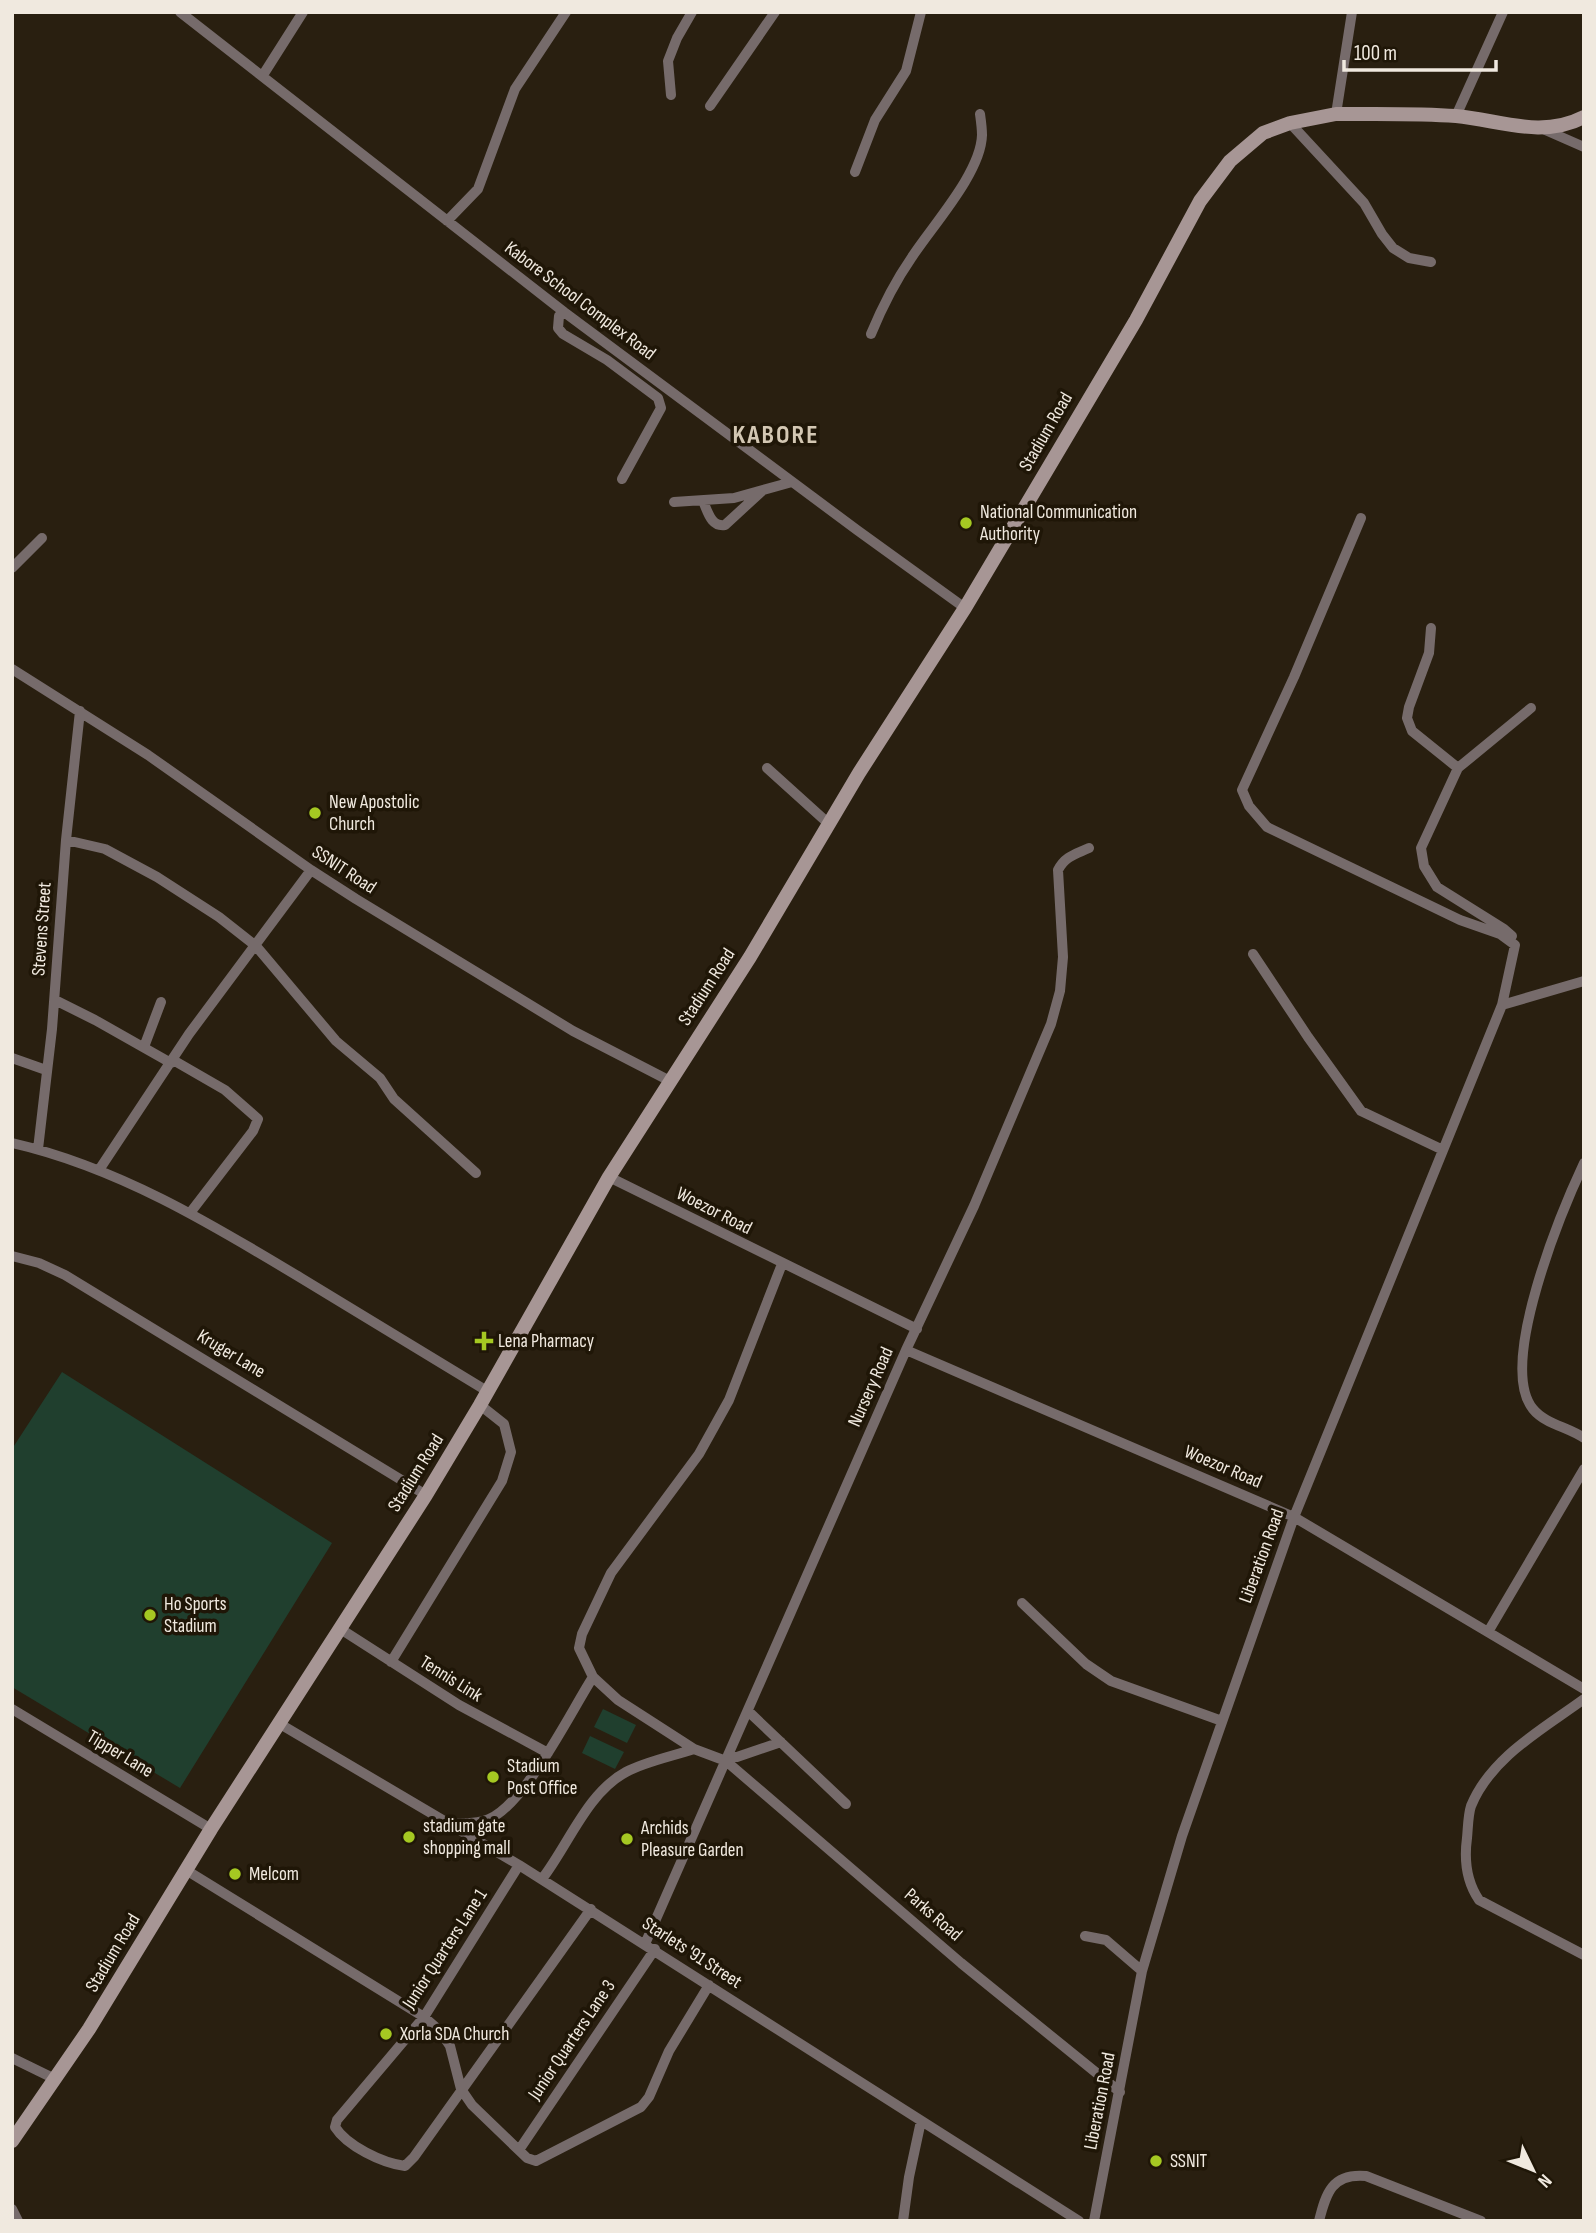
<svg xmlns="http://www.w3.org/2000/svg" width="1596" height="2233" viewBox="0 0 1596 2233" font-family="'Sofia Sans Condensed',sans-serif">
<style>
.green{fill:#203f2e}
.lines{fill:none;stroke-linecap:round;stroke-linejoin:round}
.minor{stroke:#766b6b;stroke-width:10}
.secondary{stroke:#a79695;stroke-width:14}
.poi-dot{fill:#a5c822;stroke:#1f1607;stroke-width:2.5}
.labels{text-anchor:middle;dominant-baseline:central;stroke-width:7;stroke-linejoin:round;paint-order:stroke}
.street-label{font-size:19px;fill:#f0e9df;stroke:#1f1607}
.poi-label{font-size:19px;fill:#f0e9df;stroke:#1f1607;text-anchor:start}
.district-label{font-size:26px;font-weight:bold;letter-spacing:2px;fill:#d3c7b3;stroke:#1f1607}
</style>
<rect width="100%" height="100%" fill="#291f10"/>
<path class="green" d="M62,1372L332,1543L180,1788L12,1687V1449Z
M603,1709L636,1725L627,1743L594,1727Z
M590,1736L624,1752L615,1769L582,1753Z"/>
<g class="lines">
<path class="minor" d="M180,12L564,312L857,530L965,608
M263,75L303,12
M671,95L668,61L677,38L692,12
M710,106L775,12
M1336,114L1352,12
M1456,116L1503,12
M1290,123L1364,203L1382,234L1393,248L1409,258L1431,262
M1543,129L1584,147
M855,172L875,120L906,71L921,12
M447,221L478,189L515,89L566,12
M564,312L559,316L558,328L563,334L607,360L658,398L661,408L622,479
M871,334C883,305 894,283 912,257C932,226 981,173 982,135C982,128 981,121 980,114
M703,501C708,512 711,527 725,525L762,491
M674,502L734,498L792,482
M1361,518L1294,677L1242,790L1249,806L1267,827L1460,920L1500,934L1515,945L1502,1005
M12,568L42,538
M1431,628L1429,653L1409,707L1407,718L1412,731L1458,768
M12,669L148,755L311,870L356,899L573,1031L670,1081
M767,768L829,824
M66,840L105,849L157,877L219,917L256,946L336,1041L380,1078L394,1099L476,1173
M1512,936L1504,929L1437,887L1424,866L1421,848L1458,768L1531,708
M1253,954L1308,1037L1361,1111L1443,1150
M55,1000L95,1020L171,1063
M144,1047L161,1002
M12,1058L46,1070
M173,1060L225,1090L258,1119L253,1131L190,1213
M12,1143C117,1167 210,1223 301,1278C363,1315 425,1353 487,1391
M38,1149L52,1029L66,840L80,711
M1584,1163C1562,1210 1497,1365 1533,1409C1545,1424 1568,1427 1584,1438
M99,1170L189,1034L311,870
M609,1177L917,1329
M12,1256L39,1263L65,1275L426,1495
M782,1264L729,1400L699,1454L611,1573L582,1634L579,1648L593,1677L618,1700L694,1749L726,1761L961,1963L1120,2092
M906,1350L1294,1517L1584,1689
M1022,1603L1086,1664L1111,1681L1222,1721
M339,1628L459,1705L548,1753
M1488,1632L1584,1469
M391,1662L502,1481L511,1452L504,1424L480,1405
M1584,1699C1543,1729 1491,1757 1471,1806C1468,1815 1468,1828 1467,1838C1464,1860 1466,1881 1479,1900L1584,1955
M12,1709L211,1829
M748,1711L846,1804
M280,1724L519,1865L1079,2221
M727,1757H737L781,1742
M452,1824C464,1823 478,1824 489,1819C526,1803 570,1713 593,1677
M519,1865L424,2017L337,2120L335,2127C347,2146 382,2163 405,2166L414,2157L591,1909
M186,1870L424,2017L440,2031L450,2046L461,2089L472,2105L527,2158L536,2161L641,2107L649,2097L669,2051L709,1985
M542,1879C569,1844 587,1793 626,1772C644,1762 673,1756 694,1749
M1085,1936L1106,1940L1142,1971
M645,1944L906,1350L974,1206L1051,1024L1060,991L1063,957L1058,870C1065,856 1076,854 1089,848
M12,2058L55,2079
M519,2150L655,1949
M12,2209L18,2221
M903,2221L909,2177L921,2121
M1094,2221L1142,1971L1182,1836L1294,1517L1502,1005L1584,981
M1319,2221C1326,2193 1332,2173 1366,2176L1481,2221"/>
<path class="secondary" d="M12,2141L89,2029L211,1829L426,1495L480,1405L609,1177L750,957L859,773L965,608L1136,320L1200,201L1230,161L1263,133L1290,123L1336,114C1376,114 1417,113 1456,116C1500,120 1541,139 1584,117"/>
</g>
<g class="poi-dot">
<circle cx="966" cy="523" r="7"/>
<circle cx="315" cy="813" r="7"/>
<path d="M480.5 1330.5h7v7h7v7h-7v7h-7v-7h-7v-7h7z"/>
<circle cx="150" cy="1615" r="7"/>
<circle cx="493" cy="1777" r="7"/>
<circle cx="409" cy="1837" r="7"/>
<circle cx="627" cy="1839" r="7"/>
<circle cx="235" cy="1874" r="7"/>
<circle cx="386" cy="2034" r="7"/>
<circle cx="1156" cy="2161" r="7"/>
</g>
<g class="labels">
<g class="street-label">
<text transform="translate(580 301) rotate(37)">Kabore School Complex Road</text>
<text transform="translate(1046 432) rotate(-60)">Stadium Road</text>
<text transform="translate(344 870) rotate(33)">SSNIT Road</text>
<text transform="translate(42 929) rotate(-86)">Stevens Street</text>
<text transform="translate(707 987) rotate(-57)">Stadium Road</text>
<text transform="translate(714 1211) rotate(27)">Woezor Road</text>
<text transform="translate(231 1354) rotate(31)">Kruger Lane</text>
<text transform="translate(871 1387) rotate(-66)">Nursery Road</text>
<text transform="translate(1223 1467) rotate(23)">Woezor Road</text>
<text transform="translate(416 1473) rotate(-58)">Stadium Road</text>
<text transform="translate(1262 1556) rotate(-70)">Liberation Road</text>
<text transform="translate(451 1679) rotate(32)">Tennis Link</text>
<text transform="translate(120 1754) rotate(31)">Tipper Lane</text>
<text transform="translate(933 1915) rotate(41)">Parks Road</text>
<text transform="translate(445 1949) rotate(-57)">Junior Quarters Lane 1</text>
<text transform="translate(113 1953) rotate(-59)">Stadium Road</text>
<text transform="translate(692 1953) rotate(33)">Starlets '91 Street</text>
<text transform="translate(572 2040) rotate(-56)">Junior Quarters Lane 3</text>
<text transform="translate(1100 2101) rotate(-79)">Liberation Road</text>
</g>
<g class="poi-label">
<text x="980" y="512">National Communication<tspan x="980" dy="22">Authority</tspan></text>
<text x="329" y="802">New Apostolic<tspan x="329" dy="22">Church</tspan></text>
<text x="498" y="1341">Lena Pharmacy</text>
<text x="164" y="1604">Ho Sports<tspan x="164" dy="22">Stadium</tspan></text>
<text x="507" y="1766">Stadium<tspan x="507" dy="22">Post Office</tspan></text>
<text x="423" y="1826">stadium gate<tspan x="423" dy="22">shopping mall</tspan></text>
<text x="641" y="1828">Archids<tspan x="641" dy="22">Pleasure Garden</tspan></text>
<text x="249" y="1874">Melcom</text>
<text x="400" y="2034">Xorla SDA Church</text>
<text x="1170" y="2161">SSNIT</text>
</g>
<g class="district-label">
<text x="776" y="435">KABORE</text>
</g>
</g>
<rect width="1596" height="2233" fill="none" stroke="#f0e9df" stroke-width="28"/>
<g transform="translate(1533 2170) rotate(133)" stroke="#1f1607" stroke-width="5" paint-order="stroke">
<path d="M0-5L12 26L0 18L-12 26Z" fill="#f0e9df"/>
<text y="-10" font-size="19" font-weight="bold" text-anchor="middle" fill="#f0e9df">N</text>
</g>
<path d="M1344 60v10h152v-10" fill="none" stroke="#f0e9df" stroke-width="3.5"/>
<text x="1354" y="60" font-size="21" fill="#f0e9df" stroke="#1f1607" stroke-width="5" paint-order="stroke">100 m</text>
</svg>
